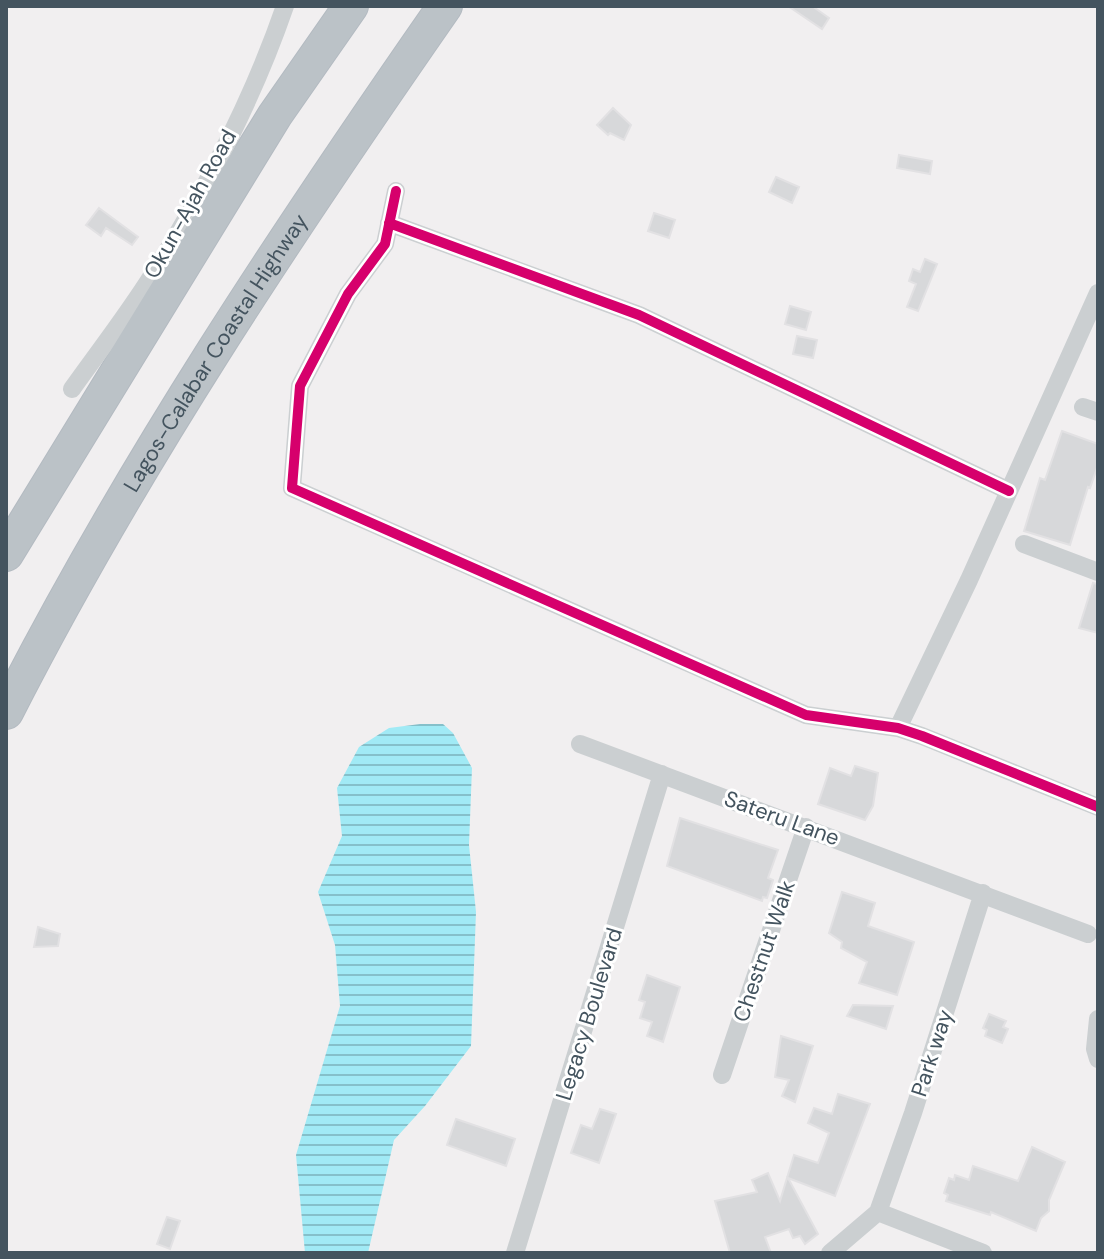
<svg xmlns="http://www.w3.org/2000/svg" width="1104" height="1259" viewBox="0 0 1104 1259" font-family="'DM Sans',sans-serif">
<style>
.water{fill:url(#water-rules)}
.building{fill:#d7d8da;stroke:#e2e1e3;stroke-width:2}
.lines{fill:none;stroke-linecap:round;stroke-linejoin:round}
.highway-casing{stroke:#b3bac1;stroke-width:36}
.street{stroke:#cbcfd1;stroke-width:18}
.highway{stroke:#bbc2c7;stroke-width:34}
.cycleway-casing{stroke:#fff;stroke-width:15}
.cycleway{stroke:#d6006c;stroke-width:10}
.labels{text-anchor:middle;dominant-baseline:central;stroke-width:6;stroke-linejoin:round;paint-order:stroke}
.street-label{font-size:22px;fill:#44545f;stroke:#fff}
</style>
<defs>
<pattern id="water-rules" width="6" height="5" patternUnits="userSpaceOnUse" patternTransform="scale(2)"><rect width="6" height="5" fill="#a1eaf5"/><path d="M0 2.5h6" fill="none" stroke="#85c0ca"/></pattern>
</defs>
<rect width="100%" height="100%" fill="#f1eff0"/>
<path class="water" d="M420,724H443L453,733L472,768L469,845L476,912L471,1046L425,1106L394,1140L368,1253H305L296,1155L340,1006L335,945L318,892L342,836L337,788L359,747L389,728Z"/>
<path class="building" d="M788,6H812L829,18L822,29Z
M613,108L631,125L624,140L610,133L608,135L597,125Z
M899,155L932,161L930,174L897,168Z
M776,177L799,187L792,203L769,192Z
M99,208L138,237L132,245L106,228L101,236L86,225Z
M654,213L675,220L669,238L648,231Z
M925,259L937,264L918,311L907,307L916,284L909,281L913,269L920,272Z
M790,306L811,312L806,330L785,324Z
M797,336L817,340L813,358L793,354Z
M1062,431L1098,444V465L1090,488L1088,487L1070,545L1024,531L1040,478L1045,480Z
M1093,583L1098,584V633L1079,628Z
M855,766L878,773L873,806L865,820L818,804L830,768L851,776Z
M680,818L778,850L768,878L773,880L767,898L763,897L762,901L667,866Z
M842,892L875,903L868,926L914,942L897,995L859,983L867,962L841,948L842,942L829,933Z
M38,927L60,934L58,946L34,947Z
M647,975L680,987L663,1042L647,1036L652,1022L640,1018L645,1002L639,1000Z
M853,1005L893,1006L886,1029L847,1016Z
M989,1014L1006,1021L1003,1027L1008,1029L1002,1043L985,1036L987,1030L983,1028Z
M781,1036L813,1046L795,1102L782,1096L789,1080L775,1077Z
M838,1094L870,1104L835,1196L788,1178L818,1234L805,1244L800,1236L793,1238L789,1229L765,1237L771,1253H730L715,1201L757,1192L752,1180L768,1173L780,1201L794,1155L818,1163L829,1133L808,1123L814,1108L832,1114Z
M600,1109L616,1114L599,1163L571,1153L581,1125L592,1129Z
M456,1119L515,1139L506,1166L447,1145Z
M1032,1147L1065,1162L1049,1200V1211L1041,1218L1036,1231L991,1212L990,1215L946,1201L948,1195L944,1193L949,1178L954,1180L955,1175L969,1180L973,1166L1018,1181Z
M167,1217L180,1221L170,1249L157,1244Z"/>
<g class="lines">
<g class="highway-casing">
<g id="highway">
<path d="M6,554L275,115L351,6"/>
<path id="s1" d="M6,712C132,465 287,233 445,6"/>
</g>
</g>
<path class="street" d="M396,191L385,244L348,294L300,386L292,488L806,715L898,728L922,736L1098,807
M389,223L639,315L1009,491
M72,389C99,351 128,314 153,274C205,191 253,99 285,6
M1083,407L1098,412
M1024,544L1098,572
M898,728L969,580L1098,293
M580,744L1088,934
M1098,1019L1095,1049L1098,1059
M722,1075L806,827
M878,1212L983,1253
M515,1253L662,774
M830,1253L878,1212L913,1113L983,893"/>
<use href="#highway" class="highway"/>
<g class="cycleway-casing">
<path id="cycleway" d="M396,191L385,244L348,294L300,386L292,488L806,715L898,728L922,736L1098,807
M389,223L639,315L1009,491"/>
</g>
<use href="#cycleway" class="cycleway"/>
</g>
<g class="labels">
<g class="street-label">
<text transform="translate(190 204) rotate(-61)">Okun-Ajah Road</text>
<text stroke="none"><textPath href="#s1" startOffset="416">Lagos-Calabar Coastal Highway</textPath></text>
<text transform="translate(782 818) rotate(20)">Sateru Lane</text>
<text transform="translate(764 951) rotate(-71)">Chestnut Walk</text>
<text transform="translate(589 1014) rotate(-73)">Legacy Boulevard</text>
<text transform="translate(932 1053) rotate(-72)">Park way</text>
</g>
</g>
<rect width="1104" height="1259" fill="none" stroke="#44545f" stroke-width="16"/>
</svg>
